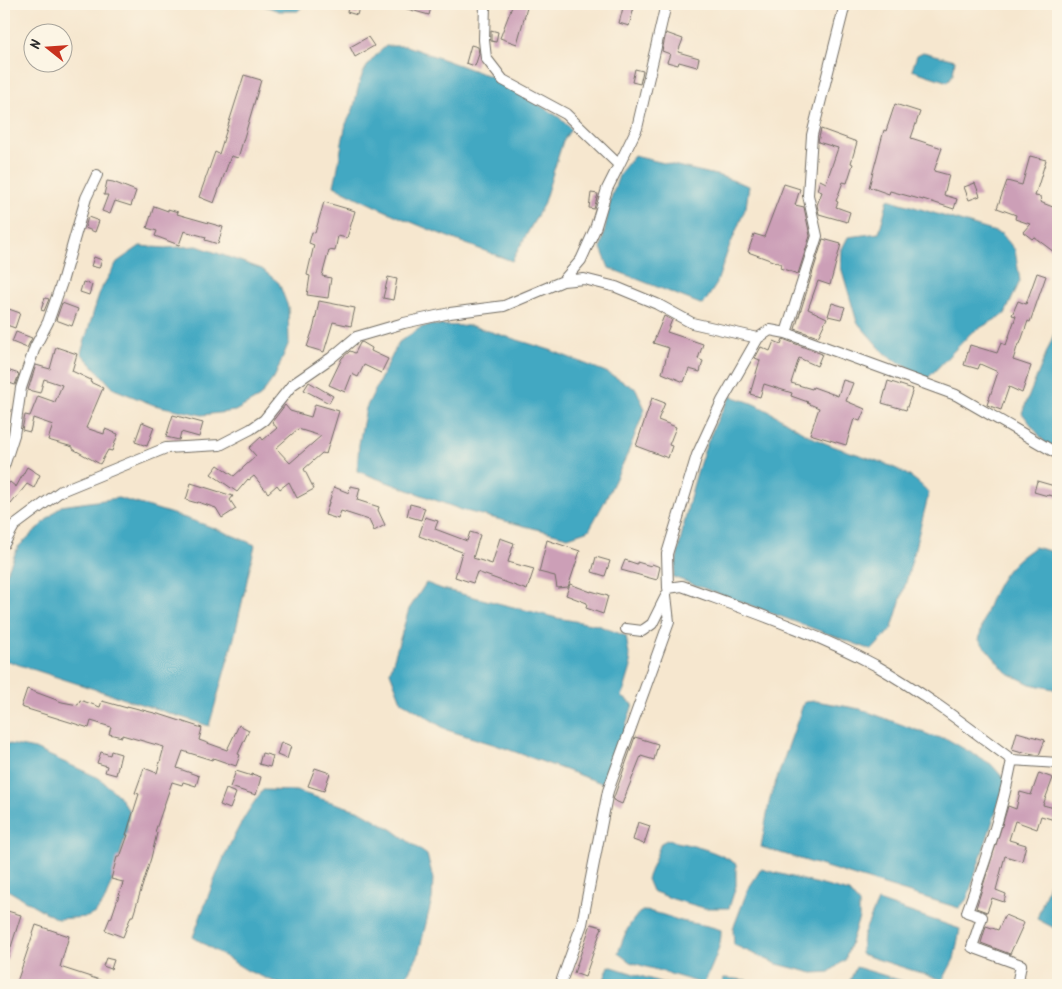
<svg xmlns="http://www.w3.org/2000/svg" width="1062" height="989" viewBox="0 0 1062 989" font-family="Kalam,sans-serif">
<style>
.water{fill:#42a8c2;stroke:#366a76}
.building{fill:#cc9fb7;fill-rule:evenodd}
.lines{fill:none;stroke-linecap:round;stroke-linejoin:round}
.minor-casing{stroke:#726d64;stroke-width:12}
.minor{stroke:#fff;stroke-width:10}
</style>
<rect width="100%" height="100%" fill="#fcf5e5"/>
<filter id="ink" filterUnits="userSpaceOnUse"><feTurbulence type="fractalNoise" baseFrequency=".02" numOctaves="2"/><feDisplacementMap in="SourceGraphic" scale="10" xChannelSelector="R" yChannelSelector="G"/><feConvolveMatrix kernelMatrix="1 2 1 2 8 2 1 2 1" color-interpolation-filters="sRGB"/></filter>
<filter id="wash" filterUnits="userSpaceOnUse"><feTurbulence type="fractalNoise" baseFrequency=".0096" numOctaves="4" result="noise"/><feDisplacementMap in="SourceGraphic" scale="20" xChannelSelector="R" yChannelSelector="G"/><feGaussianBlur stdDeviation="1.12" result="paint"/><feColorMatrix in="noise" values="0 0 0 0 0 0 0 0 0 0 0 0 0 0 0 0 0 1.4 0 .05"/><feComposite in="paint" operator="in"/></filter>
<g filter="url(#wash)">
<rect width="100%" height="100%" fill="#f6e7cf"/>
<path class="water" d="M259,4H305L298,11H279Z
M386,46H406L495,78L559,117L571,129L563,141L543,205L512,261C452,239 391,216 334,186C339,166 341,144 346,124C349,117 354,110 355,102C361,73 364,66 386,46Z
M923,52L955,60L953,74L948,82L912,70L917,55Z
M634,156L720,176L749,186L746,207L728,250L716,285L703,305L609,268L601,248L611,198L620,173Z
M888,199L1002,234L1015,250L1020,281L1005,314L971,333L928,378L920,375L885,354L857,322L841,267L842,249L848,237L879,233Z
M140,246L165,248L197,246L262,269L279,283L288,307L289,342L275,376L260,397L235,411L202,415L154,405L114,389L81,353L100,291L117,262Z
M1058,324V447L1045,443L1022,413Z
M429,325L472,326L550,350L606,372L636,389L645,409L627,455L606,499L589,530L568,537L462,510L357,471L359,444L366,408L399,342L420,328Z
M731,396C739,399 748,401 756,405C777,414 795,429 816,439C853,457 901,460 929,493L907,579L892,628L872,650L673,577C686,516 696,450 731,396Z
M118,498C165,511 211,525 255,545L234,638L209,726L4,660V579L18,547L61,506Z
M1034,547L1058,553V690L1030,684L1006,672L979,640C984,613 995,581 1015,562C1021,556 1028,552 1034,547Z
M426,583L442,589L557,618L597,625L626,636L631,667L622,697L633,704L607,785L496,745L447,730L401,701L390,672L409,609Z
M816,701L860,709L932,736L947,739L991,764L1006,781L967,899L959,908L761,847L770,798L804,702Z
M4,743L35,749L99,778L118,795L129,811L126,834L111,884L104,902L95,913L87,917L57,919L4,888Z
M263,790L296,791L360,811L393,830L427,855L433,878L432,899L418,956L401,985H283L248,971L193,937C212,886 230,832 263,790Z
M667,840C691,845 716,850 736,864V886L729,908H704L673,899L652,891L647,879L661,843Z
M1058,858V930L1037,919Z
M761,869L849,892L859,904V918L845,960L829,972L813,973L777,964L734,945L733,929L748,889Z
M878,901L960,929L954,959L943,980L861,954L863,935Z
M642,911C656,911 668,917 681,921C695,924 708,925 721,930C722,948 711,967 704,984L630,962L618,953C624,937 628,922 642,911Z
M609,966L669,985H602Z
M856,967L916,985H848Z
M724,978L746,980L759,985H721Z"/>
<g id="blocks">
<path class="building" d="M349,4H360L357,15L347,12Z
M400,4H432L429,15L400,7Z
M513,4H528L517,44L500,38Z
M624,4H635L629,26L619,23Z
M491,30L498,32L496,42L491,41Z
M666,33L683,39L678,52L699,58L697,67L679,62L678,65L667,62L670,54L662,51Z
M368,37L374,46L355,57L350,47Z
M471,45L478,47L479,54L475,66L466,63Z
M635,69L643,71L640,84L632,82Z
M244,75L261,80L238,158L231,156L214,203L199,197L215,152L219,154Z
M895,104L920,112L911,138L942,148L934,171L949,175L944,195L957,199L954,209L923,199V200L890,191L889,194L869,187L884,130L886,131Z
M821,129L857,142L851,163L853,164L847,183L843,182L836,201L838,202L836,207L850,212L847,222L819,214L817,205L822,192L817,190L820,180L826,183L838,148L818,142Z
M1030,156L1046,160L1035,196L1041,197L1040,202L1058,209V255L1034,237L1032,239L1023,232L1030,224L1015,219L1016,215L997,208L1007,181L1022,185Z
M107,181L113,182L136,191L131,206L115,201L110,214L102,211L108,195H104Z
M975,183L980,196L969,200L964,187Z
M784,184L800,189L795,205L804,207L810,236L798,274L780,268L781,264L748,252L754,234L764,237Z
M591,193L598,194L594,209L589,208Z
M324,202L355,211L347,238L338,236L335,251L329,250L322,276L331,278L328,298L307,295L310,276L307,275L314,245L309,243L312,232L315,233Z
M154,206L168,211V209L178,212L177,214L223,227L218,244L205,240L206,237L184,231L179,245L155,236L157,231L147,228Z
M88,217L99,221L95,232L85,228Z
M823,239L841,244L830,285L818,281L808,309L827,318L818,337L795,329Z
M94,257L102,260L99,268L91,266Z
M1037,273L1046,276L1030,322L1028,321L1020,344H1018L1013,360L1031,366L1022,393L1009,387L1001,410L987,405L998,372L980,364L978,369L964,365L970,345L997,353L1001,343L1006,345L1016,316L1012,315L1018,301L1026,304Z
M388,277L397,279L393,300L383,298Z
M83,282L92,285L89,295L80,292Z
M45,298L49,299L44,311L41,310Z
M319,301L355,308L351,326L333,322L324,352L307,347L314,326Z
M62,303L78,309L72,326L56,320Z
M832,303L845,307L841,319L828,316Z
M6,308L20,313L15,328L4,324V314Z
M664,316L672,320L667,332L703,344L698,359L703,361L700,372L689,369L684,382L662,373L669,348L653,343Z
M16,332L32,338L27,348L12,342Z
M783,339L822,354L817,366L799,358L791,383L812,389L813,387L838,396L843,380L853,383L846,401L865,409L860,421L854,419L846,445L810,434L819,408L807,403L808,402L791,396L792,393L764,384L760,397L750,394L760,360L755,358L761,347L770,351L774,341L781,344Z
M362,342L372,348L371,351L388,359L381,373L364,365L358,377L352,374L345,392L329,385L342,358L350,351L355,353L360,343Z
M56,347L77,354L72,371L91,380L90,382L103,388L86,428L104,434L105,429L118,434L112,451L108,450L100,464L73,449V447L48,440L53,425L33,418L30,432L22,430L25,415L30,416L38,396L55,402L62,385L44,379L40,393L28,390L36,365L50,369Z
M4,369L19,374L15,385L4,381Z
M888,381L913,389L906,410L882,403Z
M309,382L333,396L329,403L304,390Z
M652,398L665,403L658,420L676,427L669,445L672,446L668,458L636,446Z
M315,404L339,411L326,454L322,453L304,469L314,489L297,498L289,482L280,489L277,485L268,493L254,476L249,480L248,479L237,492L211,474L218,465L234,476L256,456L249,448L261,437L263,440L277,428L272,422L285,405L290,411L311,417ZM298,429L321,436L290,463L276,448Z
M173,415L203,423L199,437L181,432L179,440L166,437Z
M142,422L154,427L147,446L135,442Z
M27,467L40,475L34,488L27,484L11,504L4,499V489L10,482L16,487Z
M1037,481L1058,487V497L1048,495V496L1034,492Z
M191,483L233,496L230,500L236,509L222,518L216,508L198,502L197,503L186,500Z
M350,486L360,488L357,500L379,507L378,510L385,525L374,531L369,520L341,511L338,519L325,515L334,487L349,493Z
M410,504L425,508L421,520L407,516Z
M425,517L438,521L435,529L467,541L470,532L480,535L473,558L492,564L500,538L514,543L508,562L534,569L527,590L477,572L473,583L455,577L462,552L419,536Z
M547,540L580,551L568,587L557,588L555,576L539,572Z
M596,557L610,561L605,576L592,572Z
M625,560L637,564V562L651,566L652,564L660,567L657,580L621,570Z
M570,584L591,592V591L608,596L603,614L586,608L587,603L566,595Z
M27,689L62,702L78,705L80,700L100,707L102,701L127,708V706L162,715L202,728L199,740L227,750L239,725L249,730L238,754L240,755L236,766L213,758L212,760L183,751L177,768L199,776L196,786L183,782L182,785L172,782L155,832L157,833L151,858L133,916H131L123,937L105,930L110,918L111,919L123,883V882L111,879L117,857H120L128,835H126L139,794L135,793L144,768L157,773L164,747L122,735V737L109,734L111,727L91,721L89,728L21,707Z
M1017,732L1045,740L1039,755L1023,752L1022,753L1012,750Z
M635,737L658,744L654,760L641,756L622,804L613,800Z
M281,742L291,746L287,759L277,755Z
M111,751L121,754L116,775L105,772L107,766L97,763L101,752L110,755Z
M262,753L273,756L270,767L259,764Z
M315,768L330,773L324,791L308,786Z
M236,771L252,776V774L261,777L256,795L230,787Z
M1039,773L1053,778L1043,805L1058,809V821L1041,816L1037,829L1015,821L1009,840L1026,845L1022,861L1005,856L996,890L1006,894L1004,902L992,898L987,912L976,908L1008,806L1016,809L1020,792L1031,795Z
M226,789L236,793L230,809L220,805Z
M638,822L650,826L644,844L633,840Z
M4,910L21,915L6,963H4Z
M1005,915L1024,923L1010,954L981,943L986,926L998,930Z
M591,924L602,927L585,977L574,973Z
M36,925L69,936L60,967L109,983L108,985H16Z
M106,958L114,960L111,969L103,966Z"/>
</g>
</g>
<g filter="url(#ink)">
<use href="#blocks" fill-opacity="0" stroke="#726d64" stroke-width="1"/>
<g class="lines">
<g class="minor-casing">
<path id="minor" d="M845,4L812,135L808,195L817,236L786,333L770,330L758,338L722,401L697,455L667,554L668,588L682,586C747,610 814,632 875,665C924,693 968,727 1012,760
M619,165L637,128L666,4
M563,281L584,279L616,287L657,304L692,323L758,338
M786,333L956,395L1058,454
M4,466L14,435L21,388L35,347L48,322L62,282L86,198L97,175
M4,544L14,526L61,491L166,448L220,445L251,429L264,420L292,385L331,358L356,337L404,323L450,313L504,306L563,281L581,260L595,229L607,189L619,165L566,114L503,80L486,58L484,40L485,4
M626,629L642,631L652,624L665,598
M560,985L582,924L608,791L669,622L666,595
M1017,985L1021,965L972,947L982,917L967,912C985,862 1002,812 1012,760L1058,763"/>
</g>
<use href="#minor" class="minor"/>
</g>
</g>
<rect width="1062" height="989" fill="none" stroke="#fcf5e5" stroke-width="20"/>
<g transform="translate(48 48) rotate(287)"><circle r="24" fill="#fcf5e5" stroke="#a8a49b"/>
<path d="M0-4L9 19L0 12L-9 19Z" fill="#c8321e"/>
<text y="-8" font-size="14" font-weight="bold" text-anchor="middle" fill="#2b2b2b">N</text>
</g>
</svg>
